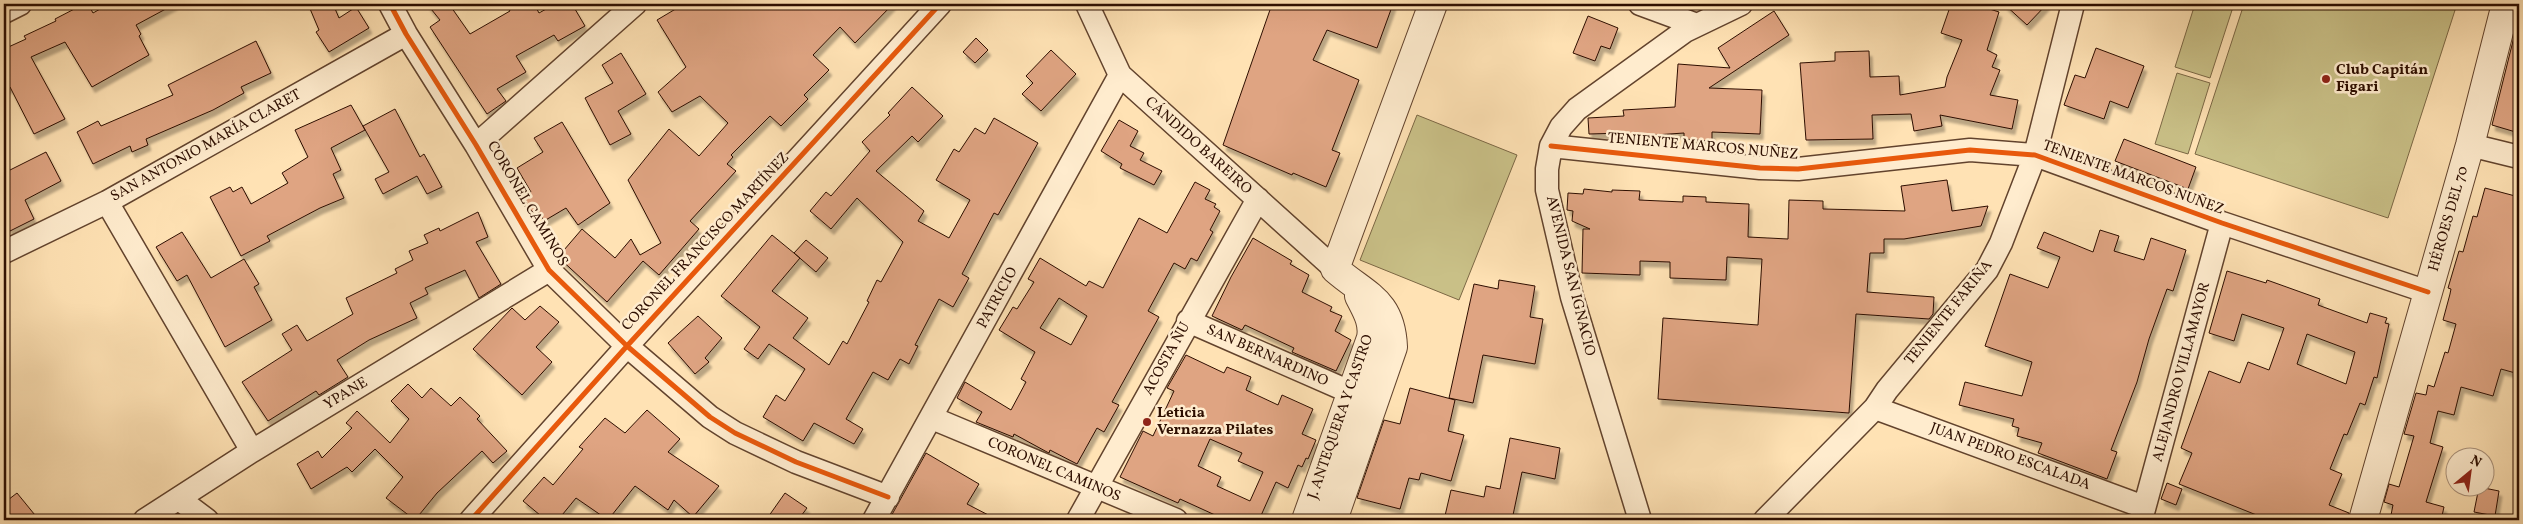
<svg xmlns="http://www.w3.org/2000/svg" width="2523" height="524" viewBox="0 0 2523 524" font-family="Vollkorn,serif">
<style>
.green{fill:#c9c087;stroke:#7b6744}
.building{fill:#dfa482;stroke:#2d0e00;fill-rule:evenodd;filter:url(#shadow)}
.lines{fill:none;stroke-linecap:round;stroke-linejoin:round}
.minor-casing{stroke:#62432d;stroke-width:25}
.tertiary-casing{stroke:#62432d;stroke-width:30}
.minor{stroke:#ffecce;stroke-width:22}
.tertiary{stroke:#ffecce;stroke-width:28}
.cycleway-casing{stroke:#ffecce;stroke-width:8}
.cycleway{stroke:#e8590c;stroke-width:5}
.poi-dot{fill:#8f2418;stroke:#ffecce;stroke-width:2}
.labels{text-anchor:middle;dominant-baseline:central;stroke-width:5;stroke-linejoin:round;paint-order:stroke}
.poi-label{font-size:15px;font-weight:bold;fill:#2d0e00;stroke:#ffecce;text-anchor:start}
.street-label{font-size:15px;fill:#2d0e00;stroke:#ffecce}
</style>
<defs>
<filter id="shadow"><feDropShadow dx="3" dy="5.5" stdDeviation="1" flood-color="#0004"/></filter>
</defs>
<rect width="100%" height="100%" fill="#ffe2b4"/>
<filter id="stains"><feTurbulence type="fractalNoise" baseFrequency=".004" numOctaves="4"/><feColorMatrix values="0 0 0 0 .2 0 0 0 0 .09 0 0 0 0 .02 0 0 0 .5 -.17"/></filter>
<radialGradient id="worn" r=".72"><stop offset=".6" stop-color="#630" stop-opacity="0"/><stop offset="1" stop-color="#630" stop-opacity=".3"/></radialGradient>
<path class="green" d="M2195,4H2234L2210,78L2175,67Z
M2244,4H2457L2388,218L2195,154Z
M2177,73L2210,83L2188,154L2155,144Z
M1417,115L1517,155L1459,300L1360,260Z"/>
<path class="building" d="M84,4H88L93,13L109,4H175L136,25L141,34L139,36L149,55L92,87L65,42L31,57L65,119L34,134L10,87L4,89V49L26,39L24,36L56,21L55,19Z
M308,4H333L339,18L356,7L369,28L329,52L316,32L319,30Z
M427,4H449L470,34L510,11L506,4H534L539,13L555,4H572L585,26L558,41L554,35L516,56L526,72L497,89L506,101L487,114L430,27L440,20Z
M684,4H893L855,43L840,27L813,55L829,70L804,95L808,99L781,126L770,116L731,155L733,157L727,164L736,171L690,221L699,229L659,275L643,261L607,302L558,257L582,229L615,258L631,239L640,255L661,243L628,180L669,129L699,156L728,123L700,96L672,112L658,92L686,67L657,20Z
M1272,4H1393L1377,48L1327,30L1313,60L1359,80L1332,150L1340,153L1326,187L1293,173L1292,175L1223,145Z
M1951,4H1974L1999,12L1987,50L1997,55L1992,67L2000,70L1990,95L2018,100L2012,129L1940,115L1942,126L1914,131L1911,114L1872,115L1873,139L1806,140L1800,63L1835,61V52L1869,51L1870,77L1899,76L1900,95L1945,87L1947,77L1962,40L1941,33Z
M2004,4H2047L2027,25Z
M1774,11L1789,35L1709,88L1762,90L1760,134L1712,132V141L1684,139V133L1625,137V133L1589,134L1588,118L1624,116L1623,110L1675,107L1678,64L1730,68L1718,48Z
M1588,16L1618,28L1610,49L1601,46L1595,61L1573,53Z
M2515,33H2519V133L2492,125Z
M976,38L988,50L975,63L963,52Z
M256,41L271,73L241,87L244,93L213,110L146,139L148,145L132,152L130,146L93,164L77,132L98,121L101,126L173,95L168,85Z
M2096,48L2144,66L2128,108L2110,101L2104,119L2064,105L2075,75L2085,78Z
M1051,50L1076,74L1041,111L1022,94L1033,83L1026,76Z
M621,53L646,94L618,111L631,134L610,145L585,98L613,83L602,65Z
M912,87L943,116L918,142L912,136L876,171L924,211L918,221L949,238L970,200L936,180L954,149L959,152L975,128L985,134L994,118L1038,143L998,215L994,213L962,274L969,278L953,307L939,299L915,345L918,346L909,364L900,359L888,380L873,372L846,419L863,429L854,444L814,423L803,441L763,417L776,395L785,401L805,369L769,344L758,359L744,349L760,327L721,296L772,235L800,258L772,291L808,318L793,338L829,365L843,341L847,344L869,302L867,301L877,280L881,282L903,242L857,198L831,229L810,211L826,192L831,196L870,151L862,142L890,115L888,113Z
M351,105L365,130L331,148L341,170L333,174L344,198L320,208L267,236L270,241L241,256L210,197L230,187L233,192L242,187L251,204L288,183L282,173L308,157L295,130Z
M395,109L420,157L424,154L442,187L427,194L417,176L383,194L375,179L389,172L363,126Z
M1119,120L1138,131L1130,146L1144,153L1140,160L1162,171L1154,185L1120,168L1122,164L1101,151Z
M562,122L610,203L578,225L566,208L544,221L537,209L532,212L523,197L531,192L517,168L543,152L534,138Z
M2124,139L2196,167L2188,189L2115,161Z
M46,152L61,181L25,200L34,219L10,231L4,220V173Z
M1947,180L1952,211L1988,206L1981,226L1904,239H1884V253H1870L1867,292L1934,297L1933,314L1929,319L1856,314L1849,413L1658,399L1663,318L1758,325L1762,259L1727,257L1726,280L1670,278V262L1640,261V275L1582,273L1583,229H1590L1572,221L1573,211L1567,210L1568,193L1583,194L1584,189L1612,192V190L1640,191L1639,200L1683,202V196L1706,197V202L1749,204L1748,237L1788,239L1789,200L1823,201V209L1905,211L1901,186Z
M1195,182L1210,190L1205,199L1216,204L1214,207L1220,211L1210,230L1213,232L1197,261L1191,258L1185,269L1174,263L1148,311L1159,317L1112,402L1119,405L1104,432L1097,428L1077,464L1050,450L1049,453L1047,452L1014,434L1013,437L976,422L982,412L957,398L965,382L1011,410L1026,382L1021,379L1035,352L999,330L1013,307L1017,309L1034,282L1028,279L1040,258L1086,286L1089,281L1103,288L1139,218L1167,233ZM1059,298L1087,316L1071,345L1040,328Z
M2485,188L2519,197V374L2501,369L2493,396L2461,387L2454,415L2438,411L2430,443L2443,447L2426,502L2444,507L2441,520H2390L2393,505L2384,502L2389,484L2399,487L2414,436L2404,434L2416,393L2426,395L2428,385L2434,387L2445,352L2448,353L2456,324L2443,320L2450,294L2451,289L2448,288L2459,251L2463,252L2473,216L2477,217Z
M478,212L488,237L476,242L501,284L479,298L465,270L425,288L428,294L410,303L417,318L369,340L337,360L348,377L319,395L316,391L268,421L242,382L292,350L282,334L297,325L307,341L353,314L346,298L397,273L395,269L413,260L409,251L428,243L424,235L439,228L440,231Z
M2100,230L2119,236L2114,251L2144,260L2151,238L2186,250L2173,291L2167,289L2149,339L2137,382L2111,450L2117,452L2107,479L2038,453L2042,443L2017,436L2019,428L2012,426L2014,419L1959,405L1965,382L2022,396L2032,362L1985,346L2010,274L2048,288L2060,257L2037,248L2044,232L2093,252Z
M182,232L211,278L244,259L259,284L254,287L272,320L225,347L187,275L177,281L156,247Z
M1253,238L1292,261L1290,264L1309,275L1302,292L1332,307L1330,311L1342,316L1335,331L1351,340L1336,371L1292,352L1294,348L1245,325L1242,330L1212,316L1231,277Z
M806,240L828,258L816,272L794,253Z
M2227,271L2266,283L2267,280L2320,299L2318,305L2367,323L2370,313L2387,318L2385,323L2389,324L2377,378L2374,377L2365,405L2360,403L2347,435L2344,434L2330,469L2342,474L2329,505L2349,513L2348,520H2269L2179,484L2192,453L2181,448L2209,371L2240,383L2248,362L2269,370L2284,328L2242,314L2234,341L2209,333ZM2307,334L2355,352L2346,384L2297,364Z
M1499,280L1535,286L1530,317L1543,319L1535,364L1483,355L1473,403L1449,398L1474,284L1498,289Z
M540,306L559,322L536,347L552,362L522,395L473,349L512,308L525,320Z
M698,316L722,338L705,358L709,362L695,374L668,343Z
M1186,355L1224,373L1227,367L1251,377L1246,390L1278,405L1282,395L1313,409L1302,434L1316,440L1308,459L1306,458L1302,467L1298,465L1288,488L1276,482L1259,520H1226L1180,499L1178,503L1120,477L1143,431L1153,436L1174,391L1167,388ZM1210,439L1242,453L1238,461L1263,472L1250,501L1217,486L1221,477L1198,466Z
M408,384L422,398L431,388L451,406L460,397L480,416L477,419L507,451L493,463L482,451L437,493L415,520L386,498L403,477L375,449L352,472L347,467L311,489L297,464L318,451L322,458L352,428L346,423L357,411L390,443L409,419L391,401Z
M1410,388L1455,400L1448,431L1464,435L1451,481L1421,473L1419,480L1409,478L1400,509L1357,498L1384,420L1400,424Z
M647,410L680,439L668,452L719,486L693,517L674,500L668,510L635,486L608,520L576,498L558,520H546L523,501L544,477L553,485L583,449L579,447L605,418L625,433Z
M1510,438L1560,448L1555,479L1522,472L1512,520H1444L1451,490L1484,497L1486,486L1500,489Z
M926,453L979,484L967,504L998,520H889Z
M2167,483L2182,489L2176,505L2161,499Z
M2479,487L2499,491L2495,516L2474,512Z
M17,493L39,520H4V503Z
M785,493L807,508L798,520H766Z"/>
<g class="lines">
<g class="minor-casing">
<path id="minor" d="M390,4L406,34L476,145L549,270L627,346L710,417L735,433L796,462L888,497
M1087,4L1120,75L1335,269
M1640,4L1697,25
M4,12L20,4
M476,145L635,4
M2470,145L2519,157
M1551,146L1760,168L1798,169L1970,150L2035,155L2222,223L2428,292
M107,202L252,451
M4,252L107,202L406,34
M1188,321L1366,399
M1875,408L2144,507
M932,418L1176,520
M179,499L207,520
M145,520L252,451L549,270
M471,520L627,346L940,4
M874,520L1120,75
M1078,520L1258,199
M1640,520L1572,297L1547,190V169L1551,146L1561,127L1577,109L1685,31L1741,4
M1765,520L1875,408L1887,390L1987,270L2001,243L2035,155L2073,4
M2141,520L2222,223"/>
</g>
<g class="tertiary-casing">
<path id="tertiary" d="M1306,520L1371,338C1374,322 1366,310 1359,296
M1333,520L1393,347C1391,300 1366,296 1335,269L1433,4
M2363,520L2470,145L2506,4"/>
</g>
<use href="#minor" class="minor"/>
<use href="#tertiary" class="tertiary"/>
<g class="cycleway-casing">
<path id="cycleway" d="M390,4L406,34L476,145L549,270L627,346L710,417L735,433L796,462L888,497
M1551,146L1760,168L1798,169L1970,150L2035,155L2222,223L2428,292
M471,520L627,346L940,4"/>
</g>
<use href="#cycleway" class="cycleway"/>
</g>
<g class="poi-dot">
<circle cx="2326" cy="79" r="5"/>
<circle cx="1147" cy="422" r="5"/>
</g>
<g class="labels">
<g class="poi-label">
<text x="2336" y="70">Club Capitán<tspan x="2336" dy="17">Figari</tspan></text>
<text x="1157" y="413">Leticia<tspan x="1157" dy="17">Vernazza Pilates</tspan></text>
</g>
<g class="street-label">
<text transform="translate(206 146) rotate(-29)">SAN ANTONIO MARÍA CLARET</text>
<text transform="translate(1198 146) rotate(42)">CÁNDIDO BAREIRO</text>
<text transform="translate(1703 147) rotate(5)">TENIENTE MARCOS NUÑEZ</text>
<text transform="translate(2133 178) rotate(20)">TENIENTE MARCOS NUÑEZ</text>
<text transform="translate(527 204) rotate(59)">CORONEL CAMINOS</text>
<text transform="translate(2449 219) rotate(-74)">HÉROES DEL 70</text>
<text transform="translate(706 242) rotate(-47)">CORONEL FRANCISCO MARTÍNEZ</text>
<text transform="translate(1570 276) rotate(76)">AVENIDA SAN IGNACIO</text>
<text transform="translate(998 298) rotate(-61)">PATRICIO</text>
<text transform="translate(1949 313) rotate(-51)">TENIENTE FARIÑA</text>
<text transform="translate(1267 356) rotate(24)">SAN BERNARDINO</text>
<text transform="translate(1167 359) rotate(-61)">ACOSTA ÑU</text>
<text transform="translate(2182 372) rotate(-75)">ALEJANDRO VILLAMAYOR</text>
<text transform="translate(346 394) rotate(-31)">YPANE</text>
<text transform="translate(1341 417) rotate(-71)">J. ANTEQUERA Y CASTRO</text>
<text transform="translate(2010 457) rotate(20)">JUAN PEDRO ESCALADA</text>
<text transform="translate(1054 470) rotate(23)">CORONEL CAMINOS</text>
</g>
</g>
<rect width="2523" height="524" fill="none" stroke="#ffe2b4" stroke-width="20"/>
<rect x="5" y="5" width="2513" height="514" fill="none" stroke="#2d0e00" stroke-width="2.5"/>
<rect x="10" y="10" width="2503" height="504" fill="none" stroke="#2d0e00"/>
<g transform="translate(2470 472) rotate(29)"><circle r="24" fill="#ffecce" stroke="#ab937c"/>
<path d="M0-4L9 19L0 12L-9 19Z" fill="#8f2418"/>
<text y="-8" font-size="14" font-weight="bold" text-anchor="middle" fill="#2d0e00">N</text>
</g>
<rect width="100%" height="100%" filter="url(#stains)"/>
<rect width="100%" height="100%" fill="url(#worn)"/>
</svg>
